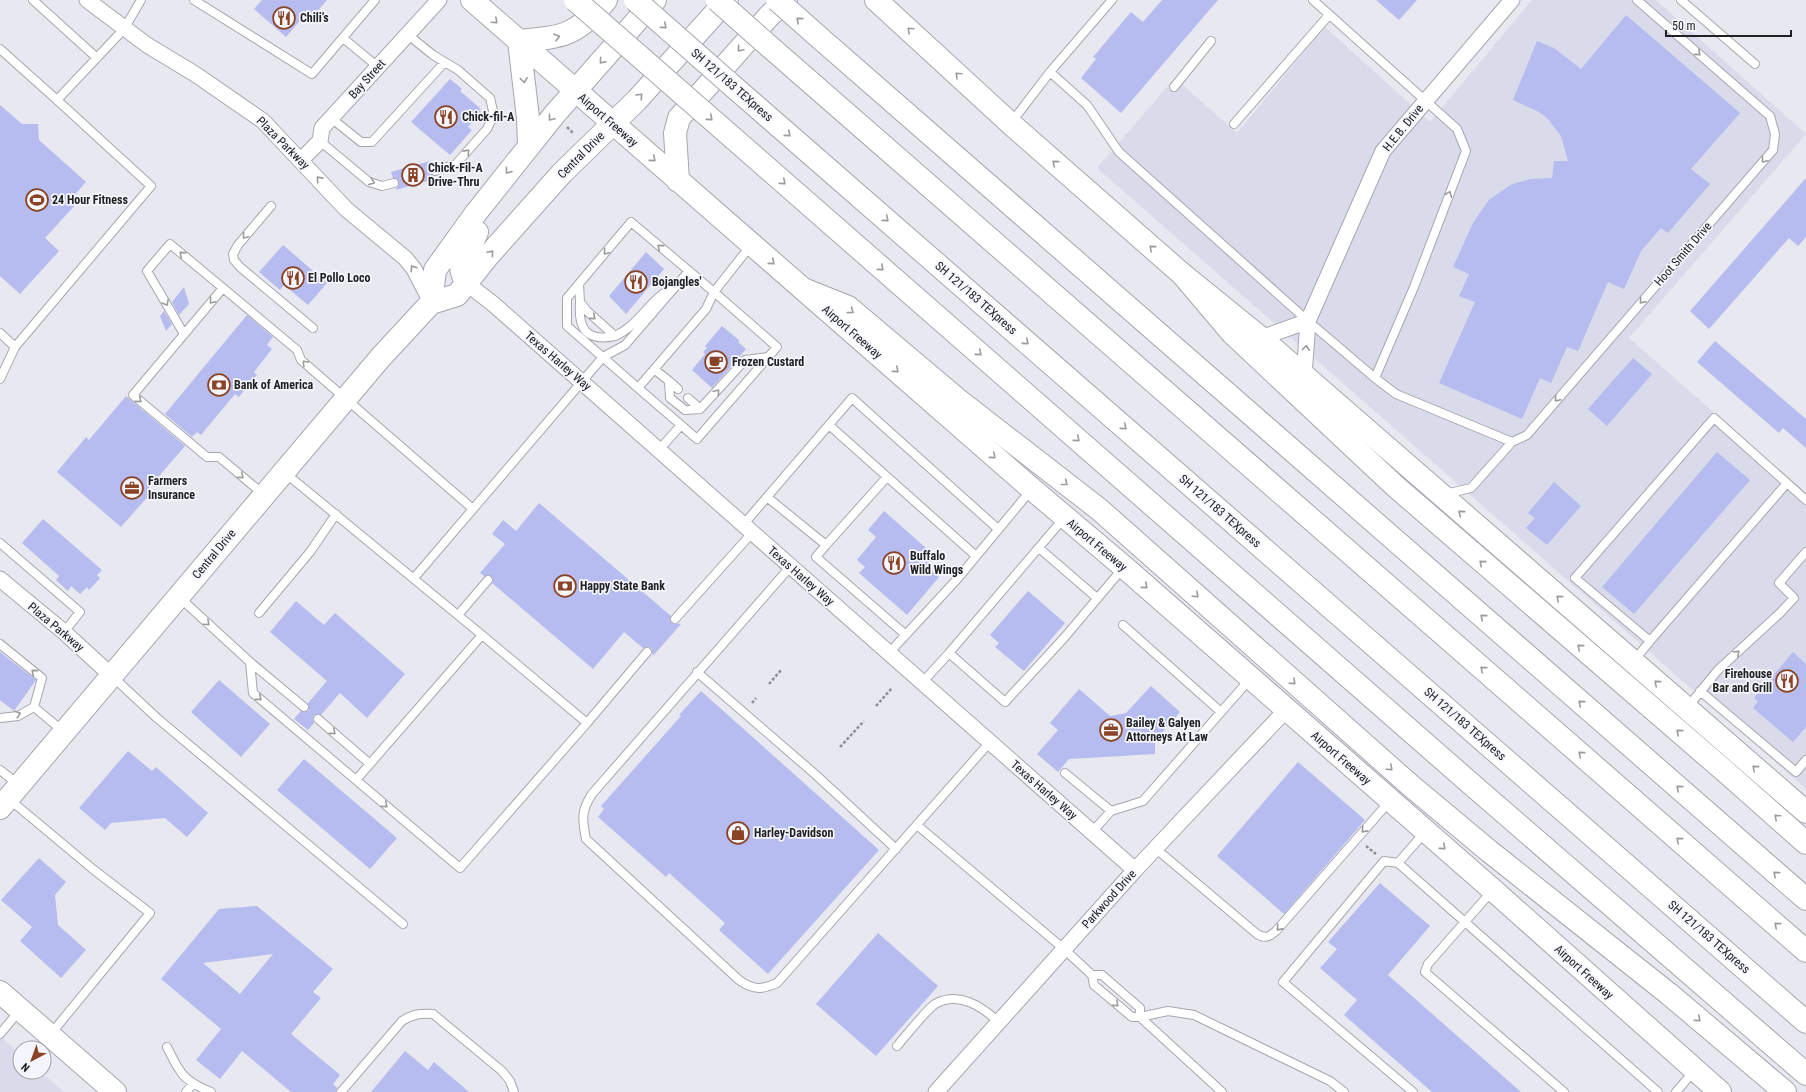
<svg xmlns="http://www.w3.org/2000/svg" width="1806" height="1092" viewBox="0 0 1806 1092" font-family="'Roboto Condensed',sans-serif">
<style>
.built{fill:#d9dbea}
.building{fill:#b6bcef;fill-rule:evenodd}
.lines{fill:none;stroke-linecap:round;stroke-linejoin:round}
.lane-casing{stroke:#a6a7ae;stroke-width:10}
.street-casing{stroke:#a6a7ae;stroke-width:17}
.secondary-casing{stroke:#a6a7ae;stroke-width:24}
.highway-casing{stroke:#a6a7ae;stroke-width:24}
.path{stroke:#8e8f94;stroke-width:2.5;stroke-dasharray:3 2;stroke-linecap:butt}
.lane{stroke:#fff;stroke-width:8}
.street{stroke:#fff;stroke-width:15}
.secondary{stroke:#fff;stroke-width:22}
.highway{stroke:#fff;stroke-width:22}
.highway-bridge-casing{stroke:#a6a7ae;stroke-width:24;stroke-linecap:butt}
.highway-bridge{stroke:#fff;stroke-width:22}
.oneway{stroke:#9b9b9c}
.labels{text-anchor:middle;dominant-baseline:central;stroke-width:3.5;stroke-linejoin:round;paint-order:stroke}
.poi-label{font-size:12px;font-weight:bold;fill:#202123;stroke:#f4f5fd;text-anchor:start}
.street-label{font-size:12px;fill:#202123;stroke:#f4f5fd}
</style>
<rect width="100%" height="100%" fill="#e7e8f0"/>
<path class="built" d="M1532,0H1656L1806,134L1629,338L1806,493V789L1097,168L1175,78L1237,133L1325,27L1430,122Z
M0,1036L20,1054V1072H41L64,1092H0Z"/>
<path class="building" d="M262,0H327L309,21L304,16L286,37L254,9Z
M1162,0H1218L1121,113L1081,78L1096,59L1093,57L1131,12L1143,22Z
M1376,0H1417L1399,20Z
M1626,15L1740,113L1691,169L1710,184L1668,233L1661,228L1641,251L1624,289L1608,282L1578,351L1567,347L1551,383L1540,378L1522,419L1439,383L1475,302L1459,296L1469,274L1453,267L1473,223L1489,200L1512,184L1531,179L1552,178L1554,161H1568L1561,136L1548,119L1539,112L1513,100L1537,41L1554,48L1581,69Z
M450,79L462,89L460,91L481,109L479,110L481,112L468,127L472,130L450,155L411,122Z
M0,105L22,124H38L39,140L86,182L72,198L77,203L45,238L59,251L20,294L0,276Z
M430,161L432,167L430,172L435,179L396,190L399,181L393,178L391,172Z
M1806,178V237L1798,246L1789,238L1709,329L1690,311Z
M283,245L327,283L308,305L284,285L280,290L259,272Z
M646,252L664,269L626,314L609,296Z
M184,287L189,304L179,315L172,302Z
M164,311L172,324L166,331L160,316Z
M247,315L273,337L267,345L272,349L254,372L257,375L239,397L235,394L201,435L197,432L192,437L165,414Z
M722,326L740,341L738,342L746,349L712,388L692,370L705,354L703,352L707,348L705,346Z
M1715,341L1806,419V448L1783,428L1779,433L1697,362Z
M1633,358L1652,374L1607,426L1588,409Z
M126,396L185,446L147,490L151,493L121,527L57,472L86,437L89,440Z
M1717,452L1750,480L1634,614L1602,587Z
M1554,482L1581,506L1547,545L1526,528L1535,518L1528,513Z
M539,503L671,616L670,620L672,623L681,624L653,656L651,648L648,647L643,648L624,632L593,669L492,583L493,579L491,576H484L480,573L505,544L492,534L503,520L516,531Z
M884,511L935,556L926,566L939,577L907,615L859,573L865,567L857,560L876,537L868,530Z
M43,519L102,570L97,575L100,578L89,590L87,587L80,594L71,586L68,591L56,580L59,576L22,543Z
M1028,591L1065,623L1024,671L995,647L999,643L990,635Z
M296,601L324,625L335,613L405,674L367,718L340,693L321,715H314L313,718L314,723L308,730L294,719L301,711H308L309,708L308,703L327,681L270,632Z
M0,652L36,680L14,711L0,700Z
M1793,652L1806,664V727L1793,742L1753,708L1758,701L1754,698Z
M219,680L270,724L241,757L191,712Z
M1151,686L1180,712L1155,741V754L1069,759L1058,772L1037,754L1058,730L1050,723L1079,689L1110,716L1126,713Z
M701,691L879,850L768,974L719,930L725,923L669,873L666,877L598,817L604,809L601,806L681,716L679,715Z
M128,751L152,771L156,767L208,813L187,837L165,818L111,823L105,830L79,808Z
M304,759L397,838L370,869L277,790Z
M1298,762L1365,820L1284,914L1217,856Z
M39,858L66,882L55,895L58,925L86,950L61,978L20,941L32,927L1,900Z
M1380,883L1430,926L1388,975L1521,1092H1432L1344,1015L1357,1000L1320,968L1337,949L1328,942Z
M257,906L333,969L313,992L321,998L291,1034L340,1075L333,1084L337,1088L336,1092H291L242,1051L220,1079L196,1060L221,1029L161,979L219,909ZM273,954L240,994L203,963Z
M878,933L938,986L876,1056L816,1004Z
M405,1051L428,1070L434,1062L469,1092H371Z"/>
<g class="lines">
<g class="lane-casing">
<path id="lane" d="M33,0L97,58
M194,0L312,74L375,0
M1313,0L1457,129L1466,151L1414,287L1375,378
M1681,0L1755,64
M407,34L433,55L458,70L490,98L494,115L487,129L456,164L435,171
M343,38L378,67
M0,49L57,100
M1050,72L1087,105L1119,152L1308,321L1375,378L1396,394L1512,442
M1174,87L1211,41
M331,118L361,142H372L444,63
M1011,123L1050,72L1112,0
M1234,124L1329,15
M320,141L369,182L382,186L394,183
M271,206L238,245L233,254L234,260L240,267L313,328
M579,284L580,302L587,311L615,336C640,325 650,298 674,287
M580,302C578,329 586,342 615,336
M0,333L15,347
M184,334L147,271L170,244L223,288
M654,369L669,381L670,398L685,410L700,409L745,360L768,357
M0,379L15,347L151,186L57,100L124,29L141,0
M669,381L678,389
M638,388L567,326V298L631,222L714,292L751,245
M688,398L700,409
M829,425L976,556
M659,450L681,425L697,439L777,347L714,292L706,309L638,388L681,425
M284,472L482,635L356,780
M263,494L219,457H207L133,395L223,288L297,350L301,360L473,509
M1445,494L1471,488L1512,442L1527,435L1773,150L1775,134L1770,116L1637,0
M767,497L826,545L816,557L906,635
M1064,518L949,653L1005,702L1064,638L1123,568
M743,525L852,398L998,529
M0,543L80,612L64,632
M826,545L887,477
M1039,548L1097,598
M790,567L592,794C581,811 582,819 586,839L739,980C753,990 761,990 777,983L990,742
M414,578L603,357L625,345L688,272
M179,597L250,662L304,707
M259,613L310,552L336,514
M458,615L488,580
M675,619L752,533
M1123,625L1221,712
M1650,641L1787,483
M0,644L42,678L34,707L18,716L0,718
M889,653L959,577L1031,490
M250,662L253,693L460,868L587,723L482,635
M1633,662L1650,641L1575,578L1714,418L1806,500
M697,672L816,775L896,849
M112,676L157,718L403,924
M922,683L949,653
M1700,691L1796,772L1806,760
M34,707L64,732
M1687,708L1718,670L1780,613L1794,598L1779,583L1806,552
M318,719L370,764
M587,723L647,652
M0,770L19,785
M1065,773L1111,811
M9,799L94,870L150,913L50,1035
M917,825L1064,949L1092,975L1094,985L1132,1017H1140V1008L1102,975H1092
M1092,832L1111,811L1143,801L1250,679
M1155,848L1257,934C1265,939 1269,937 1276,931L1389,802
M1398,863L1658,1092
M1492,891L1428,964L1425,972L1564,1092
M1140,1017L1168,1011L1194,1015L1330,1081L1344,1092
M1140,1017L1222,1092
M0,1034L20,1010
M897,1046C904,1038 927,1009 935,1004C959,991 981,1006 999,1022
M167,1047C180,1073 182,1080 211,1092
M186,1092L193,1084
M341,1092L402,1021C413,1014 421,1013 433,1014L502,1071L510,1081L514,1092
M1413,1092L1283,982L1384,861L1398,863L1425,832
M1676,1092L1694,1071"/>
</g>
<g class="street-casing">
<path id="street" d="M87,0L147,45L195,74L263,121L346,209L405,258L414,269L431,302
M301,160L320,141L322,128L439,0
M466,283L492,303L1135,870
M1261,338L1308,321
M1304,376L1308,321L1383,151L1512,0
M0,579L64,632L112,676
M936,1092L1135,870L1286,710"/>
</g>
<g class="secondary-casing">
<path id="secondary" d="M472,0L1032,489L1124,567L1493,890L1720,1092
M876,0L1011,124L1182,274L1261,338L1806,812
M519,41L528,118L529,146
M519,41C564,37 576,36 606,0
M678,181L675,133L679,118L769,16L786,0
M466,283C453,257 469,254 477,232
M431,303L435,270L476,213L554,115L655,0
M0,808L381,357L431,303L457,295L488,256L562,173L637,100L727,0
M0,992L115,1092"/>
</g>
<g class="highway-casing">
<path id="highway" d="M821,39L1806,899
M762,40L1806,951
M727,81L1806,1022
M733,138L1470,783L1806,1074
M1182,274L1232,333L1395,486L1727,773L1806,843
M803,289L848,307L957,399L1100,510L1410,785L1489,851L1669,994L1785,1092"/>
</g>
<path class="path" d="M567,127L574,134
M769,684L781,670
M752,703L756,698
M876,706L892,688
M840,747L864,721
M1366,846L1376,854"/>
<use href="#lane" class="lane"/>
<use href="#street" class="street"/>
<use href="#secondary" class="secondary"/>
<use href="#highway" class="highway"/>
<g class="highway-bridge-casing">
<path id="highway-bridge" d="M575,0L733,138
M635,0L727,81
M717,0L762,40
M777,0L821,39"/>
</g>
<use href="#highway-bridge" class="highway-bridge"/>
</g>
<defs><path id="oneway-chevron" d="M-2-3.5L2.5 0L-2 3.5" fill="none" stroke-width="1.6" stroke-linecap="round" stroke-linejoin="round"/></defs>
<g class="oneway">
<use href="#oneway-chevron" transform="translate(799 20) rotate(-139)"/>
<use href="#oneway-chevron" transform="translate(495 21) rotate(42)"/>
<use href="#oneway-chevron" transform="translate(664 26) rotate(41)"/>
<use href="#oneway-chevron" transform="translate(910 30) rotate(-137)"/>
<use href="#oneway-chevron" transform="translate(557 37) rotate(-16)"/>
<use href="#oneway-chevron" transform="translate(740 49) rotate(131)"/>
<use href="#oneway-chevron" transform="translate(1698 53) rotate(41)"/>
<use href="#oneway-chevron" transform="translate(602 61) rotate(131)"/>
<use href="#oneway-chevron" transform="translate(958 75) rotate(-137)"/>
<use href="#oneway-chevron" transform="translate(524 80) rotate(83)"/>
<use href="#oneway-chevron" transform="translate(640 96) rotate(-47)"/>
<use href="#oneway-chevron" transform="translate(551 118) rotate(130)"/>
<use href="#oneway-chevron" transform="translate(710 118) rotate(41)"/>
<use href="#oneway-chevron" transform="translate(788 134) rotate(41)"/>
<use href="#oneway-chevron" transform="translate(467 152) rotate(-48)"/>
<use href="#oneway-chevron" transform="translate(653 159) rotate(41)"/>
<use href="#oneway-chevron" transform="translate(1764 160) rotate(130)"/>
<use href="#oneway-chevron" transform="translate(1055 163) rotate(-139)"/>
<use href="#oneway-chevron" transform="translate(508 171) rotate(128)"/>
<use href="#oneway-chevron" transform="translate(319 179) rotate(-132)"/>
<use href="#oneway-chevron" transform="translate(372 182) rotate(22)"/>
<use href="#oneway-chevron" transform="translate(783 182) rotate(41)"/>
<use href="#oneway-chevron" transform="translate(1449 194) rotate(-68)"/>
<use href="#oneway-chevron" transform="translate(886 219) rotate(41)"/>
<use href="#oneway-chevron" transform="translate(245 236) rotate(130)"/>
<use href="#oneway-chevron" transform="translate(660 247) rotate(-139)"/>
<use href="#oneway-chevron" transform="translate(1152 248) rotate(-139)"/>
<use href="#oneway-chevron" transform="translate(606 252) rotate(130)"/>
<use href="#oneway-chevron" transform="translate(491 253) rotate(-49)"/>
<use href="#oneway-chevron" transform="translate(182 254) rotate(-140)"/>
<use href="#oneway-chevron" transform="translate(772 262) rotate(41)"/>
<use href="#oneway-chevron" transform="translate(413 268) rotate(-123)"/>
<use href="#oneway-chevron" transform="translate(881 268) rotate(41)"/>
<use href="#oneway-chevron" transform="translate(212 301) rotate(130)"/>
<use href="#oneway-chevron" transform="translate(1642 301) rotate(131)"/>
<use href="#oneway-chevron" transform="translate(166 303) rotate(60)"/>
<use href="#oneway-chevron" transform="translate(851 311) rotate(37)"/>
<use href="#oneway-chevron" transform="translate(593 317) rotate(40)"/>
<use href="#oneway-chevron" transform="translate(1026 342) rotate(41)"/>
<use href="#oneway-chevron" transform="translate(1306 348) rotate(-86)"/>
<use href="#oneway-chevron" transform="translate(979 353) rotate(41)"/>
<use href="#oneway-chevron" transform="translate(305 363) rotate(-135)"/>
<use href="#oneway-chevron" transform="translate(896 370) rotate(41)"/>
<use href="#oneway-chevron" transform="translate(717 392) rotate(-49)"/>
<use href="#oneway-chevron" transform="translate(1557 399) rotate(131)"/>
<use href="#oneway-chevron" transform="translate(139 400) rotate(40)"/>
<use href="#oneway-chevron" transform="translate(1124 427) rotate(41)"/>
<use href="#oneway-chevron" transform="translate(1077 439) rotate(41)"/>
<use href="#oneway-chevron" transform="translate(993 456) rotate(41)"/>
<use href="#oneway-chevron" transform="translate(241 476) rotate(40)"/>
<use href="#oneway-chevron" transform="translate(1065 483) rotate(38)"/>
<use href="#oneway-chevron" transform="translate(1461 513) rotate(-139)"/>
<use href="#oneway-chevron" transform="translate(1482 563) rotate(-139)"/>
<use href="#oneway-chevron" transform="translate(1145 586) rotate(41)"/>
<use href="#oneway-chevron" transform="translate(1196 595) rotate(42)"/>
<use href="#oneway-chevron" transform="translate(1559 598) rotate(-139)"/>
<use href="#oneway-chevron" transform="translate(1483 617) rotate(-139)"/>
<use href="#oneway-chevron" transform="translate(207 623) rotate(42)"/>
<use href="#oneway-chevron" transform="translate(1580 647) rotate(-139)"/>
<use href="#oneway-chevron" transform="translate(1737 653) rotate(-42)"/>
<use href="#oneway-chevron" transform="translate(1483 669) rotate(-139)"/>
<use href="#oneway-chevron" transform="translate(34 672) rotate(-140)"/>
<use href="#oneway-chevron" transform="translate(1293 682) rotate(42)"/>
<use href="#oneway-chevron" transform="translate(1657 683) rotate(-139)"/>
<use href="#oneway-chevron" transform="translate(259 698) rotate(40)"/>
<use href="#oneway-chevron" transform="translate(1581 703) rotate(-139)"/>
<use href="#oneway-chevron" transform="translate(18 714) rotate(-19)"/>
<use href="#oneway-chevron" transform="translate(333 732) rotate(41)"/>
<use href="#oneway-chevron" transform="translate(1679 732) rotate(-139)"/>
<use href="#oneway-chevron" transform="translate(1581 754) rotate(-139)"/>
<use href="#oneway-chevron" transform="translate(1390 768) rotate(42)"/>
<use href="#oneway-chevron" transform="translate(1755 768) rotate(-139)"/>
<use href="#oneway-chevron" transform="translate(1679 788) rotate(-139)"/>
<use href="#oneway-chevron" transform="translate(385 805) rotate(40)"/>
<use href="#oneway-chevron" transform="translate(1777 817) rotate(-138)"/>
<use href="#oneway-chevron" transform="translate(1364 830) rotate(132)"/>
<use href="#oneway-chevron" transform="translate(1679 840) rotate(-139)"/>
<use href="#oneway-chevron" transform="translate(1443 847) rotate(41)"/>
<use href="#oneway-chevron" transform="translate(1776 874) rotate(-139)"/>
<use href="#oneway-chevron" transform="translate(1777 925) rotate(-139)"/>
<use href="#oneway-chevron" transform="translate(1279 928) rotate(132)"/>
<use href="#oneway-chevron" transform="translate(1116 1004) rotate(41)"/>
<use href="#oneway-chevron" transform="translate(1698 1019) rotate(40)"/>
</g>
<defs>
<g id="restaurant-ring" transform="scale(1.15)"><circle r="9.5" fill="#f4f5fd" stroke="#8b4325" stroke-width="1.5"/><path d="M-5-6h1v4h1v-4h1v4h1v-4h1v5L-1.5 .5V6h-2V.5L-5-1ZM5-6V6H3V1.5H1.5Q1.5-4 5-6Z" fill="#8b4325"/></g>
<g id="building-ring" transform="scale(1.15)"><circle r="9.5" fill="#f4f5fd" stroke="#8b4325" stroke-width="1.5"/><path d="M-4-6H4V6H1V3H-1V6H-4ZM-2.5-4.3h1.7v1.8h-1.7ZM.8-4.3h1.7v1.8H.8ZM-2.5-1h1.7V.8h-1.7ZM.8-1h1.7V.8H.8Z" fill="#8b4325"/></g>
<g id="stadium-ring" transform="scale(1.15)"><circle r="9.5" fill="#f4f5fd" stroke="#8b4325" stroke-width="1.5"/><path d="M0-5a6.5 5 0 1 0 0 10a6.5 5 0 1 0 0-10ZM-3.5-1.8h7v3.6h-7Z" fill="#8b4325"/></g>
<g id="cafe-ring" transform="scale(1.15)"><circle r="9.5" fill="#f4f5fd" stroke="#8b4325" stroke-width="1.5"/><path d="M-5.5-4.5H6V0H3Q3 3.5 0 3.5H-2.5Q-5.5 3.5-5.5 0ZM3-3.2v2h1.7v-2ZM-6 4.5H4V6H-6Z" fill="#8b4325"/></g>
<g id="bank-ring" transform="scale(1.15)"><circle r="9.5" fill="#f4f5fd" stroke="#8b4325" stroke-width="1.5"/><path d="M-6-4H6V4H-6ZM0-2.3a2.3 2.3 0 1 0 0 4.6a2.3 2.3 0 1 0 0-4.6Z" fill="#8b4325"/></g>
<g id="office-ring" transform="scale(1.15)"><circle r="9.5" fill="#f4f5fd" stroke="#8b4325" stroke-width="1.5"/><path d="M-6-3h4V-5.5h4V-3h4V5H-6ZM-1-4.5V-3h2v-1.5ZM-6 0V1H6V0Z" fill="#8b4325"/></g>
<g id="shop-ring" transform="scale(1.15)"><circle r="9.5" fill="#f4f5fd" stroke="#8b4325" stroke-width="1.5"/><path d="M-5-2.5h2.3a2.7 3.5 0 0 1 5.4 0H5L5.5 6h-11ZM-1.5-2.5h3a1.5 2.3 0 0 0-3 0Z" fill="#8b4325"/></g>
</defs>
<g fill-rule="evenodd">
<use href="#restaurant-ring" x="284" y="18"/>
<use href="#restaurant-ring" x="446" y="117"/>
<use href="#building-ring" x="413" y="175"/>
<use href="#stadium-ring" x="37" y="200"/>
<use href="#restaurant-ring" x="293" y="278"/>
<use href="#restaurant-ring" x="636" y="282"/>
<use href="#cafe-ring" x="716" y="362"/>
<use href="#bank-ring" x="219" y="385"/>
<use href="#office-ring" x="132" y="488"/>
<use href="#restaurant-ring" x="894" y="563"/>
<use href="#bank-ring" x="565" y="586"/>
<use href="#restaurant-ring" x="1787" y="681"/>
<use href="#office-ring" x="1111" y="730"/>
<use href="#shop-ring" x="738" y="833"/>
</g>
<g class="labels">
<g class="poi-label">
<text x="300" y="18">Chili’s</text>
<text x="462" y="117">Chick-fil-A</text>
<text x="428" y="168">Chick-Fil-A<tspan x="428" dy="14">Drive-Thru</tspan></text>
<text x="52" y="200">24 Hour Fitness</text>
<text x="308" y="278">El Pollo Loco</text>
<text x="652" y="282">Bojangles'</text>
<text x="732" y="362">Frozen Custard</text>
<text x="234" y="385">Bank of America</text>
<text x="148" y="481">Farmers<tspan x="148" dy="14">Insurance</tspan></text>
<text x="910" y="556">Buffalo<tspan x="910" dy="14">Wild Wings</tspan></text>
<text x="580" y="586">Happy State Bank</text>
<text x="1772" y="674" text-anchor="end">Firehouse<tspan x="1772" dy="14">Bar and Grill</tspan></text>
<text x="1126" y="723">Bailey &amp; Galyen<tspan x="1126" dy="14">Attorneys At Law</tspan></text>
<text x="754" y="833">Harley-Davidson</text>
</g>
<g class="street-label">
<text transform="translate(367 79) rotate(-48)">Bay Street</text>
<text transform="translate(732 85) rotate(41)">SH 121/183 TEXpress</text>
<text transform="translate(608 120) rotate(41)">Airport Freeway</text>
<text transform="translate(1403 128) rotate(-51)">H.E.B. Drive</text>
<text transform="translate(283 143) rotate(45)">Plaza Parkway</text>
<text transform="translate(581 155) rotate(-45)">Central Drive</text>
<text transform="translate(1683 254) rotate(-49)">Hoot Smith Drive</text>
<text transform="translate(976 298) rotate(41)">SH 121/183 TEXpress</text>
<text transform="translate(852 332) rotate(41)">Airport Freeway</text>
<text transform="translate(558 361) rotate(41)">Texas Harley Way</text>
<text transform="translate(1220 511) rotate(41)">SH 121/183 TEXpress</text>
<text transform="translate(1097 545) rotate(40)">Airport Freeway</text>
<text transform="translate(214 554) rotate(-50)">Central Drive</text>
<text transform="translate(801 576) rotate(41)">Texas Harley Way</text>
<text transform="translate(56 627) rotate(40)">Plaza Parkway</text>
<text transform="translate(1465 724) rotate(41)">SH 121/183 TEXpress</text>
<text transform="translate(1341 758) rotate(41)">Airport Freeway</text>
<text transform="translate(1044 790) rotate(41)">Texas Harley Way</text>
<text transform="translate(1109 899) rotate(-48)">Parkwood Drive</text>
<text transform="translate(1709 937) rotate(41)">SH 121/183 TEXpress</text>
<text transform="translate(1584 972) rotate(42)">Airport Freeway</text>
</g>
</g>
<g transform="translate(32 1060) rotate(221)"><circle r="19" fill="#f4f5fd" stroke="#9fa0a6"/>
<path d="M0-3L7 15L0 10L-7 15Z" fill="#8b4325"/>
<text y="-6" font-size="11" font-weight="bold" text-anchor="middle" fill="#202123">N</text>
</g>
<path d="M1666 30v6h125v-6" fill="none" stroke="#202123" stroke-width="2"/>
<text x="1672" y="30" font-size="12" fill="#202123" stroke="#f4f5fd" stroke-width="3" paint-order="stroke">50 m</text>
</svg>
